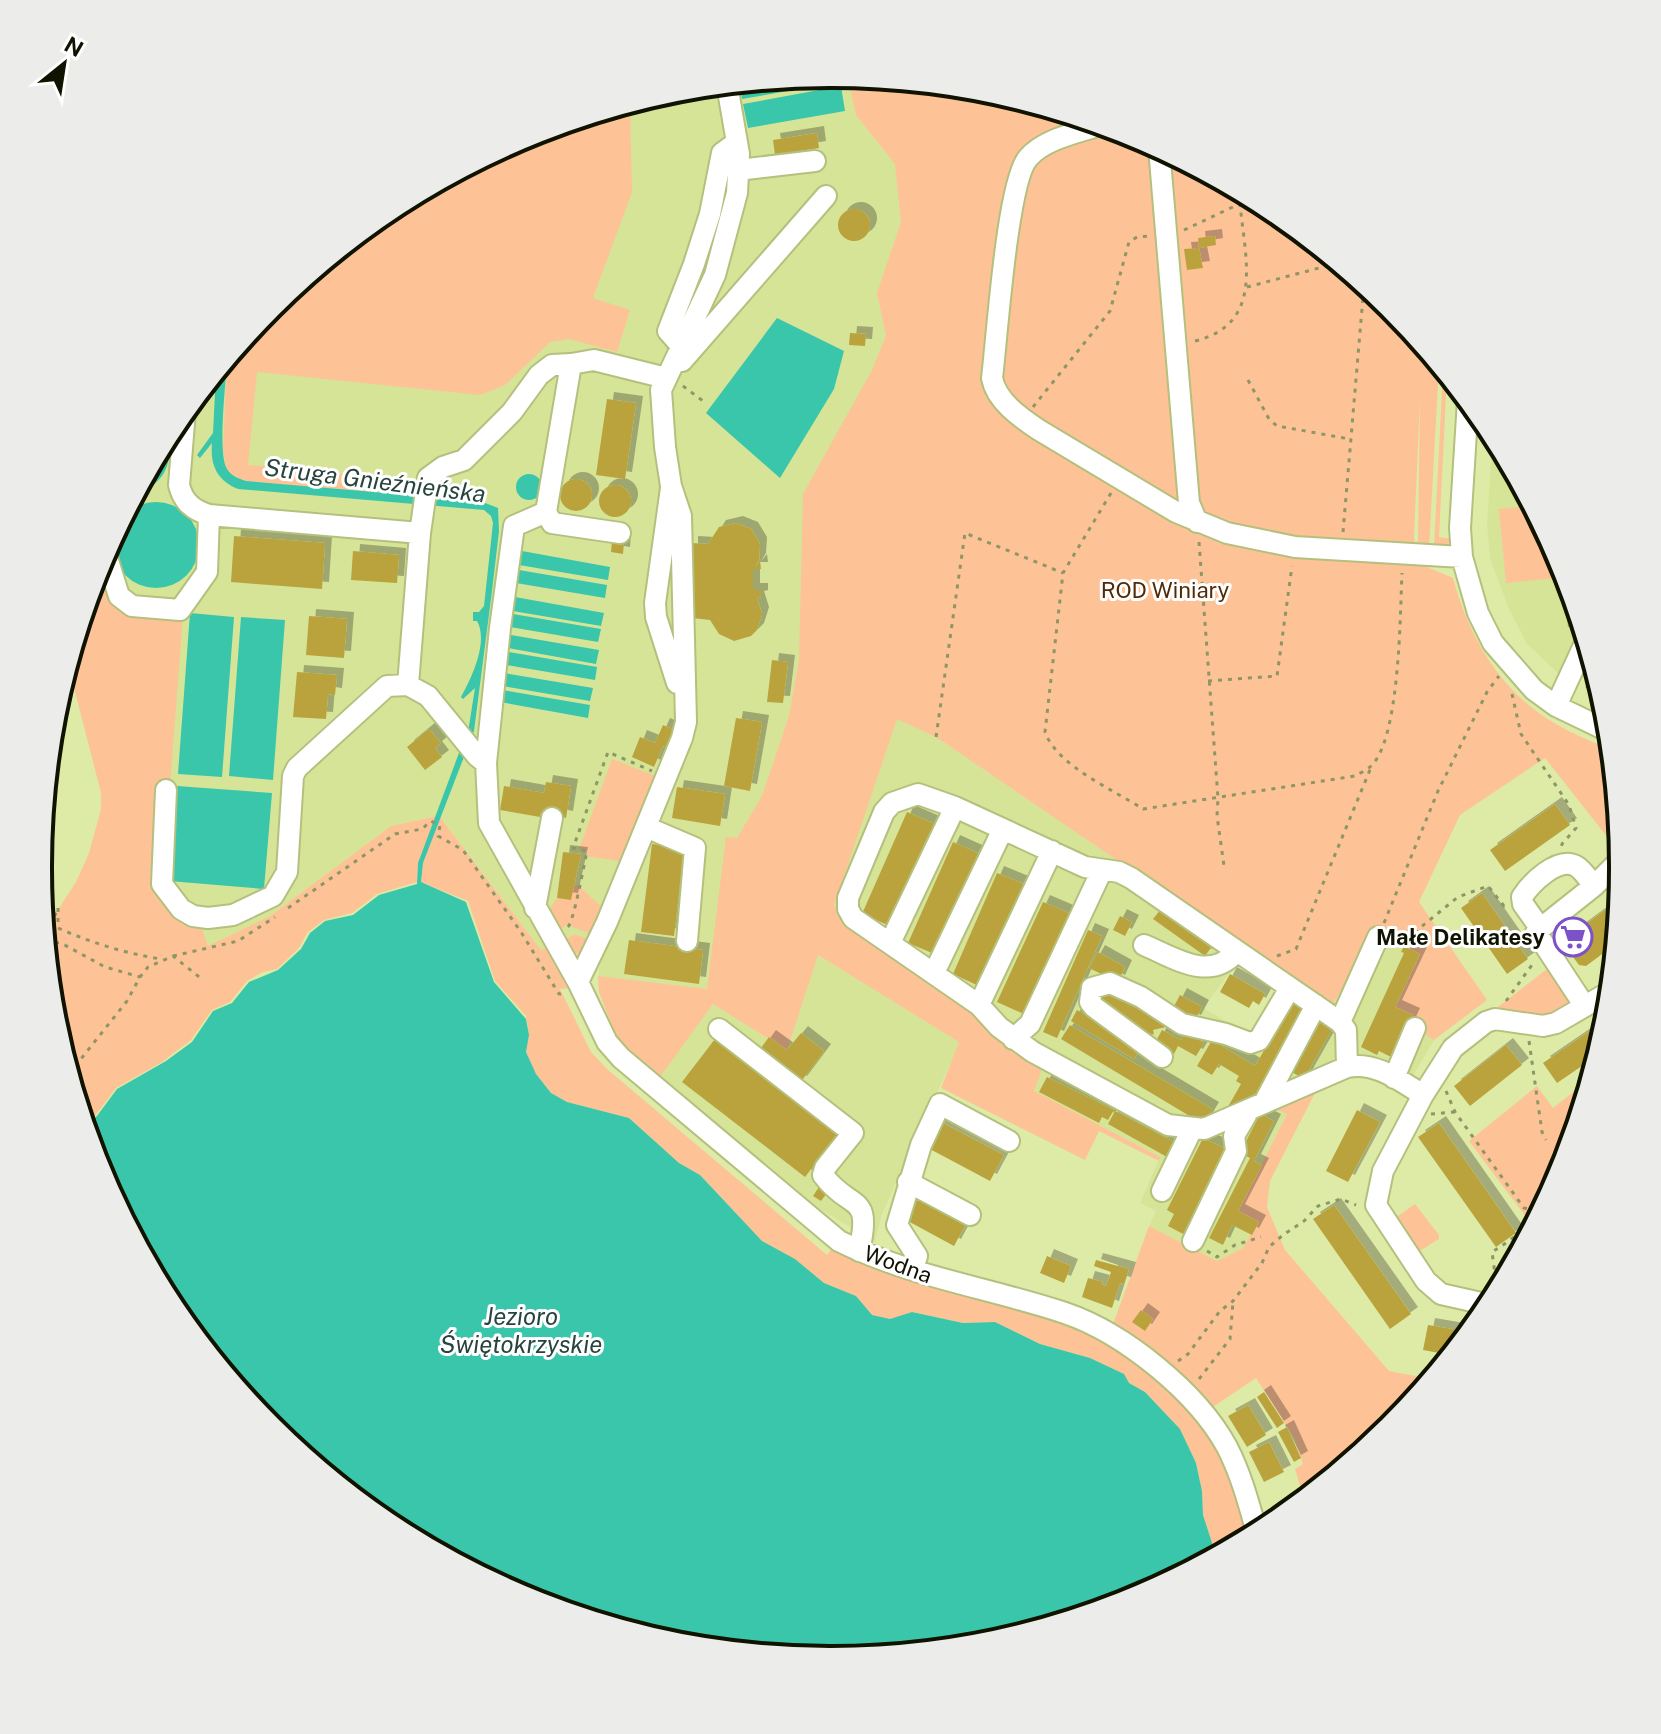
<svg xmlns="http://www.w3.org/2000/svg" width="1661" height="1734" viewBox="0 0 1661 1734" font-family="'Public Sans',sans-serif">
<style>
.built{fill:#d6e497}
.green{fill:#fec297;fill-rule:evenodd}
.water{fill:#3ac6ab}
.building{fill:#baa33c;filter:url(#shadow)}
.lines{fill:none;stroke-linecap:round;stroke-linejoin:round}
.minor-casing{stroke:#b4c07d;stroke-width:24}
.path{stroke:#8d9666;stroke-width:3;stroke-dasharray:4 6;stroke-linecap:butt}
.minor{stroke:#fff;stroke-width:20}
.labels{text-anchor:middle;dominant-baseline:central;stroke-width:6;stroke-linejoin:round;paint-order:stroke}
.park-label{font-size:22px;fill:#512a06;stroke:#fff}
.poi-label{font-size:22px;font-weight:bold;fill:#101300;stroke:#fff;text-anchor:end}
.street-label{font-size:22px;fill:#101300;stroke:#fff}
.water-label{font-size:24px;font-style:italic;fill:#27443d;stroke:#fff}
.rim{fill:none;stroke:#101300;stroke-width:4}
</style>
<defs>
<filter id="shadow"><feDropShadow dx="7" dy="-7" stdDeviation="0" flood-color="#0004"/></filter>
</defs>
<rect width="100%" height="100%" fill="#deeba7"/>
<path class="built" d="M831,75L954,87L897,718L936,737L1136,873L1240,959L1203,1008L1259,1040L1272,1016L1378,937L1420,954L1413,1015L1415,1028L1434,1040L1407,1086L1373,1066L1266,1103L1287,1114L1238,1211L1259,1222L1243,1248L1217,1261L1149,1226L1156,1211L1140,1203L1160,1157L1033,1091L1041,1072L818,955L960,1042L882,1214L875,1242L818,1208L618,1042L599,992V968L607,947L575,934L541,950L439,815L391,826L270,916L208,947L145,927L99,563L172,426L270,306L391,208L528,135L676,90Z
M1493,433L1563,564L1599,685L1579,676L1564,679L1527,644L1509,609L1490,558L1487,525Z"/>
<path class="green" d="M848,76L986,90L1134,135L1271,208L1391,307L1439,366L1429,548L1413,561L1453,578C1469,637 1500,692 1556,724C1573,734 1593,742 1612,750L1620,837L1612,843L1545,758L1460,815L1419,902L1487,1000L1434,1040L1415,1028L1413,1015L1395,1007L1420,954L1378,937L1331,1006L936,737L897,719L834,906L975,1008L1039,1064L1041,1072L1034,1091L1160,1157L1159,1161L1099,1131L1085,1160L941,1088L959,1042L818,955L787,1050L713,1004L660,1077L618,1042L599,992L598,976L707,989L726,837L737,838L762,796L789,716L799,660L803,494L872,370L886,336L877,293L901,222L895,164L856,115ZM1420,398L1418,540L1415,545L1414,537Z
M630,104L632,192L593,298L630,310L617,352L569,339L550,342L505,385L480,395L257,372L248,465L414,481V495L246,481L233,476L226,468L223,450L227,359L270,306L391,208L528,135Z
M1443,370L1447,376L1439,537L1451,539L1446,548H1434Z
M1532,506L1563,564L1567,577L1506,583L1499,509Z
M99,563L115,601L183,615L170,786L156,888L201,926L208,946L270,916L391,826L436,816L418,863L417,882L377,894L352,913L324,920L307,933L299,948L277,969L263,972L247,981L230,1002L212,1010L191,1040L162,1062L116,1088L95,1116L84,1124L53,1021L44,931L76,882L89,853L101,809V793L71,676L66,669Z
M612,759L658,777L625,862L586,856L587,851L579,849Z
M440,817L541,950L550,946L572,988L560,989L591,1052L607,1069L827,1255L833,1246L1068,1322L1121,1349L1166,1382L1220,1449L1250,1537L1216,1555L1203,1515L1202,1491L1196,1463L1180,1429L1145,1392L1129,1383L1123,1374L1090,1358L1040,1344L995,1322L963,1323L912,1312L890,1320L871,1315L856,1296L824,1283L795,1259L762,1241L700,1175L679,1163L629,1118L567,1102L551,1093L536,1074L526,1052L529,1035L526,1016L495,981L468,901L421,882L423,863Z
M573,885H578L605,910L595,935L567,925L555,932L548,921L551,907L557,898L571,900Z
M575,934L593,941L582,953L574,954L560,942Z
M1547,969L1571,1001L1546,1016L1494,1010Z
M1590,1079C1580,1115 1560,1202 1530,1222L1469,1141L1537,1086L1553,1108Z
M1317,1089L1270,1181L1267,1207L1285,1250L1389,1371L1431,1379L1391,1428L1304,1499L1295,1469L1303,1464L1294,1438L1256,1378L1210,1409C1186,1373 1150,1348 1112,1327L1149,1226L1217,1261L1243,1248L1258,1222L1238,1211L1287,1114L1264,1103Z
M1415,1204L1439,1235V1239L1418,1252L1395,1218Z
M315,1465L384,1514L385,1522Z"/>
<path class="water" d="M831,75H839L840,82L742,99L739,83Z
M841,86L845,111L748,128L743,104Z
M777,318L844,351L834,389L780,478L706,413Z
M227,359C226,383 218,448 226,467C230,476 238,478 246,481L480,501L498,508L499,531L492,591L474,731L423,863L421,882L466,902L494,982L526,1019L529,1035L526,1052L536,1074L551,1093L567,1102L629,1118L679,1163L700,1175L762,1241L795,1259L824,1283L856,1296L872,1315L890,1319L912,1312L963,1323L995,1322L1040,1344L1090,1358L1124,1374L1129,1383L1145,1392L1180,1429L1196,1463L1202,1491L1203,1515L1216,1555L1133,1599L985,1644L830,1659L675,1644L527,1599L390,1526L385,1522L384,1514L315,1465L270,1427L171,1307L98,1170L85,1126L97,1116L117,1089L166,1061L192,1042L213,1011L232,1003L249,982L278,970L301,949L310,933L325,921L353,915L379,895L417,884L418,863L469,726L475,688L463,699L461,697C471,679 489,642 477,621H473V612H479L484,606L493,523L491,516L484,510L238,489C217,480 210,465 212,443L200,458L197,455L213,433L216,373Z
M167,435C175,460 164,486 137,492Z
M516 487a13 13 0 1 1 26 0a13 13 0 1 1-26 0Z
M113 545a43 43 0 1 1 86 0a43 43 0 1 1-86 0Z
M522,551L610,567L608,580L519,565Z
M519,570L607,585L605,598L516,583Z
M515,597L604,613L601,626L513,611Z
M190,613L234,617L222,777L178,774Z
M513,614L601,629L598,642L510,627Z
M241,617L285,620L273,780L229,776Z
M511,635L599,650L596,664L508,648Z
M509,652L597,667L595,680L506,665Z
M504,673L593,688L590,701L502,686Z
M502,690L590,705L588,718L500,702Z
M177,786L272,793L264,889L169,881Z"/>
<path class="building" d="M817,133L819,148L775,155L773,140Z
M838 225a16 16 0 1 1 32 0a16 16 0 1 1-32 0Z
M1215,236L1216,245L1199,248L1198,238Z
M1199,248L1203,268L1187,270L1184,249Z
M850,333L866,334L865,346L849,345Z
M607,399L636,403L625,479L596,475Z
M560 495a16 16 0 1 1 32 0a16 16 0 1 1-32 0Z
M599 501a16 16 0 1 1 32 0a16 16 0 1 1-32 0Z
M736,523L751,529L760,544L759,560L754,568L760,561L761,569H753V590H761V597L757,598L762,614L757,630L751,636L734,641L719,634L710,620L692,618L691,543L708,544L719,527Z
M234,536L325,543L322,589L231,582Z
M612,541L624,542L623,554L611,552Z
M353,551L399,555L397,583L351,580Z
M1570,587L1582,626L1568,627L1564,588Z
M309,616L347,619L344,658L306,655Z
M772,660L788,662L783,703L767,702Z
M297,672L337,675L335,695L328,694L326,719L293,717Z
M736,718L762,722L750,791L724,786Z
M663,725L677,731L670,749L663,746L654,767L632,757L640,737L655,743Z
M429,729L441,743L435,748L442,757L425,770L407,747Z
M546,782L571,786L566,818L541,813L540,817L500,810L504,786L544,793Z
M677,787L725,794L720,826L672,818Z
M1555,804L1570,825L1505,871L1490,850Z
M907,812L935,824L890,926L862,914Z
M953,842L982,855L937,955L908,943Z
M652,844L684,848L674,936L641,932Z
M563,852L581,854L571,900L557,898Z
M997,873L1024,884L979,986L953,974Z
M1482,893L1528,959L1507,974L1461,908Z
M1620,899L1617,931L1603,941L1609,949L1586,966L1579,965L1562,942Z
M1043,902L1071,914L1026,1015L997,1002Z
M1161,909L1213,945L1205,956L1153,919Z
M1120,916L1132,922L1125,936L1113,930Z
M1088,930L1102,936L1057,1038L1043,1032Z
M629,940L703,950L699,984L624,974Z
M1404,946L1420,954L1395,1007L1413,1015L1393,1058L1379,1051L1377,1055L1361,1047L1404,953L1401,952Z
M1098,952L1125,967L1118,982L1089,968Z
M1230,974L1265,994L1259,1005L1253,1001L1249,1008L1220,992Z
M1114,988L1115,997L1124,995L1125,1002L1134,1000L1136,1008L1144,1006L1146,1014L1154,1013L1155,1020L1164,1018L1166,1027L1153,1030L1154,1034L1145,1036L1143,1029L1135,1031L1134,1022L1126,1024L1124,1016L1117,1017L1115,1010L1106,1011L1097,1004L1095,993Z
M1180,995L1202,1007L1194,1022L1172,1010Z
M1292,1002L1306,1010L1257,1094L1255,1093L1247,1106L1239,1110L1229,1105L1241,1084L1236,1081L1239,1076L1219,1064L1212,1075L1197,1066L1212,1040L1255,1066Z
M1077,1010L1141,1048L1134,1059L1071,1021Z
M1320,1019L1334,1026L1304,1079L1290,1071Z
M1070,1025L1212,1109L1203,1124L1061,1039Z
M1597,1026L1604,1036L1598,1055L1557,1083L1543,1063Z
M1162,1030L1181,1040L1185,1032L1204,1043L1196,1056L1178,1046L1174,1054L1155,1043Z
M801,1033L824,1051L800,1083L758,1052L769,1037L787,1050Z
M715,1039L838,1134L805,1177L682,1082Z
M1506,1045L1522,1065L1470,1106L1454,1086Z
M1047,1077L1114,1110L1108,1120L1102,1117L1099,1123L1039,1092Z
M1357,1110L1380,1122L1348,1182L1326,1171Z
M1115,1111L1174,1142L1167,1157L1108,1124Z
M1260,1114L1274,1121L1254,1161L1262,1165L1238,1211L1259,1222L1252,1235L1232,1225L1223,1245L1209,1238L1250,1158L1240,1153Z
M941,1122L1004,1155L990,1181L928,1148Z
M1439,1123L1516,1233L1496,1247L1418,1137Z
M1203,1138L1230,1151L1187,1236L1168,1226L1174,1214L1167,1210Z
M819,1187L827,1193L821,1201L813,1196Z
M919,1196L967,1222L954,1246L906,1220Z
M1334,1205L1411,1314L1390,1329L1313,1219Z
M1528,1236L1516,1258L1509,1249Z
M1047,1256L1071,1266L1064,1283L1040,1273Z
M1096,1260L1129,1269L1124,1284L1120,1283L1112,1308L1082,1297L1088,1278L1103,1282L1102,1284L1106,1286L1111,1272L1094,1266Z
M1141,1310L1153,1319L1145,1331L1132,1322Z
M1428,1325L1469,1332L1450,1355L1423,1350Z
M1264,1392L1284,1423L1277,1428L1257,1397Z
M1248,1405L1266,1435L1247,1447L1228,1416Z
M1287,1427L1301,1458L1294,1462L1278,1432Z
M1269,1442L1284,1472L1264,1482L1249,1452Z"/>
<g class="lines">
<g class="minor-casing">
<path id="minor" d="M727,85L739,154L737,193L715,275L661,390L665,447L671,486L681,516L686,722L682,738L607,922L578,982L607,1042L621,1058L839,1241C911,1277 990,1288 1065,1313C1124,1333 1197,1392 1227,1447C1241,1474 1249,1504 1257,1533
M1101,125C1079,132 1044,139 1028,158C1007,182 997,339 992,378C996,401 1021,418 1039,430L1176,512L1227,533L1295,547L1462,557
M1159,148L1189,503L1197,522
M738,170L815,161
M682,347L668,331L694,264L710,214L722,153L737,142
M682,361L826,196
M1468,400L1460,528L1462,557L1478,613L1493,643L1534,690L1556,706L1610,732
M185,411L179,485C183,502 193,510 209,515L420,533
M671,488L655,603L656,617L677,683
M546,512L552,523L620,533
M105,551L119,596L132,606L180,610L207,572L209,515
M408,685L420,533L428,478L443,467L464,460L512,412L539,375L552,365L571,364
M1556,706L1586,641
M486,763L500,628L514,526L546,512L571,364L594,360L666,378
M166,790L162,884L181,909L193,916L208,918L233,915L273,896L287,872L293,776L297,768L387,686L408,685L428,696L477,756L486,763L489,823L578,982
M646,827L695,848L687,941
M535,908L552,818
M1540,928L1523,904L1522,897C1531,883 1558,856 1576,866C1583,870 1589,880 1594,886
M890,943L955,807
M1144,945C1175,958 1210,983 1237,951
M934,973L1003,829
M979,1005L1052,851
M1584,1005L1536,932L1594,886L1622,858
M1340,1022L1378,937
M719,1029L853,1133L825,1168L823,1175C850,1212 873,1191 859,1251
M1013,1039L1030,1024L1102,870
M1162,1057L1094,1007L1090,1002L1092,988L1110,983L1141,997L1182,1024L1226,1034L1250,1043L1259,1040L1290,988
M1347,1067L1346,1030L1340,1022L1131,878L1119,872L1085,867L955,807L918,794L892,803L884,812L848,898V909L853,918L979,1005L999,1027L1033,1052L1168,1125L1204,1129L1347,1067C1375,1061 1399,1080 1423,1095
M1394,1078L1415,1028
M1264,1103L1316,1005
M908,1182L970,1215
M1162,1191L1192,1129
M1193,1241L1236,1151L1234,1136L1249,1110
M913,1269L917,1256L897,1225L921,1145L940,1104L1009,1141
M1490,1305L1441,1294L1426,1281L1376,1205L1383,1171L1423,1095L1453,1048L1486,1022L1495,1019L1543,1026L1556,1023L1611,991"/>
</g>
<path class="path" d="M1184,230L1252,198
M1247,287L1338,263
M1195,341C1265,324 1245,258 1240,204
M1248,380L1269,419L1277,426L1350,439
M683,386L703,401
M1033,407L1110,311L1129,242L1137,237L1149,236
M1111,493L1063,573L1045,732C1057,766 1114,790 1143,809L1355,776C1360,773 1367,770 1371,766C1400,739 1400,614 1402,573
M1343,532L1364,285
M1199,542L1218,798L1217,816L1224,866
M1208,681L1277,676L1292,566
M1586,686L1601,691
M1512,694L1521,734L1569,805L1576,828L1562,844L1561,848
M936,737L965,533L1063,573
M58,908V928C92,943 124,953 161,959
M288,908L395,834L422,829L431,821L440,826L438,836L463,850L521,932L559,994H563
M1384,923L1438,791L1487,692L1499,676
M568,927C574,920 584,865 587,851L573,848L608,752L652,771
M45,934L57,911
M1394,934L1416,931L1458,897L1488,886L1504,906L1506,904
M45,942L61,943L105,967L140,977
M173,956L238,941L275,917
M1277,956L1296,949L1372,765
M1506,1001L1534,962
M1529,1041L1542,1132L1546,1140
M69,1074L127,1001L140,977L148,967L173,956L203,980
M1446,1091L1455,1112L1524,1208L1532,1210L1543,1207
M1431,1114L1455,1112
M1207,1251L1217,1257L1235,1245L1261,1237
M1495,1271L1515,1258
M1497,1289L1492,1252C1509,1241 1527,1231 1532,1210
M1178,1361L1188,1354L1220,1311L1233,1301L1262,1263L1269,1247L1283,1235L1304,1221L1318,1206L1341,1199L1356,1205
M1199,1379L1230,1339L1233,1302"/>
<use href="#minor" class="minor"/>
</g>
<defs>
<g id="supermarket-ring" transform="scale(2)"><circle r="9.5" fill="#fff" stroke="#7d51c9" stroke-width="1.5"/><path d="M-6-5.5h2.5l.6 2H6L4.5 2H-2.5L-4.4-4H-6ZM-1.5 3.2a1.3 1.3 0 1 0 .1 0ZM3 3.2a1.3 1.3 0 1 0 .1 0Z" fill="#7d51c9"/></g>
</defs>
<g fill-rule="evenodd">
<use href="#supermarket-ring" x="1573" y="937"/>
</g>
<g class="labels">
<g class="park-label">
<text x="1165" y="590">ROD Winiary</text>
</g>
<g class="poi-label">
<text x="1545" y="937">Małe Delikatesy</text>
</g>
<g class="street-label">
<text transform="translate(898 1264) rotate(20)">Wodna</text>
</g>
<g class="water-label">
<text transform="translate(375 480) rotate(7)">Struga Gnieźnieńska</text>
<text x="521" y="1316">Jezioro<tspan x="521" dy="28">Świętokrzyskie</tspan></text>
</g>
</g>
<path d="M0 0H1661V1734H0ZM830 88H831A778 778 0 0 1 1609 866V868A778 778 0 0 1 831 1646H830A778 778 0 0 1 52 868V866A778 778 0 0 1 830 88Z" fill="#ececeb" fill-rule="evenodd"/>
<path class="rim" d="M830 88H831A778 778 0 0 1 1609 866V868A778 778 0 0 1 831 1646H830A778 778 0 0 1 52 868V866A778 778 0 0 1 830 88Z"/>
<g transform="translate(64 64) rotate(30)" stroke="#ffffff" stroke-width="6" paint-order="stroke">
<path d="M0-6L14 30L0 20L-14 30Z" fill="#101300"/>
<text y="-12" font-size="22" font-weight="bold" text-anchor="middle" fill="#101300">N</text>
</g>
</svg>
